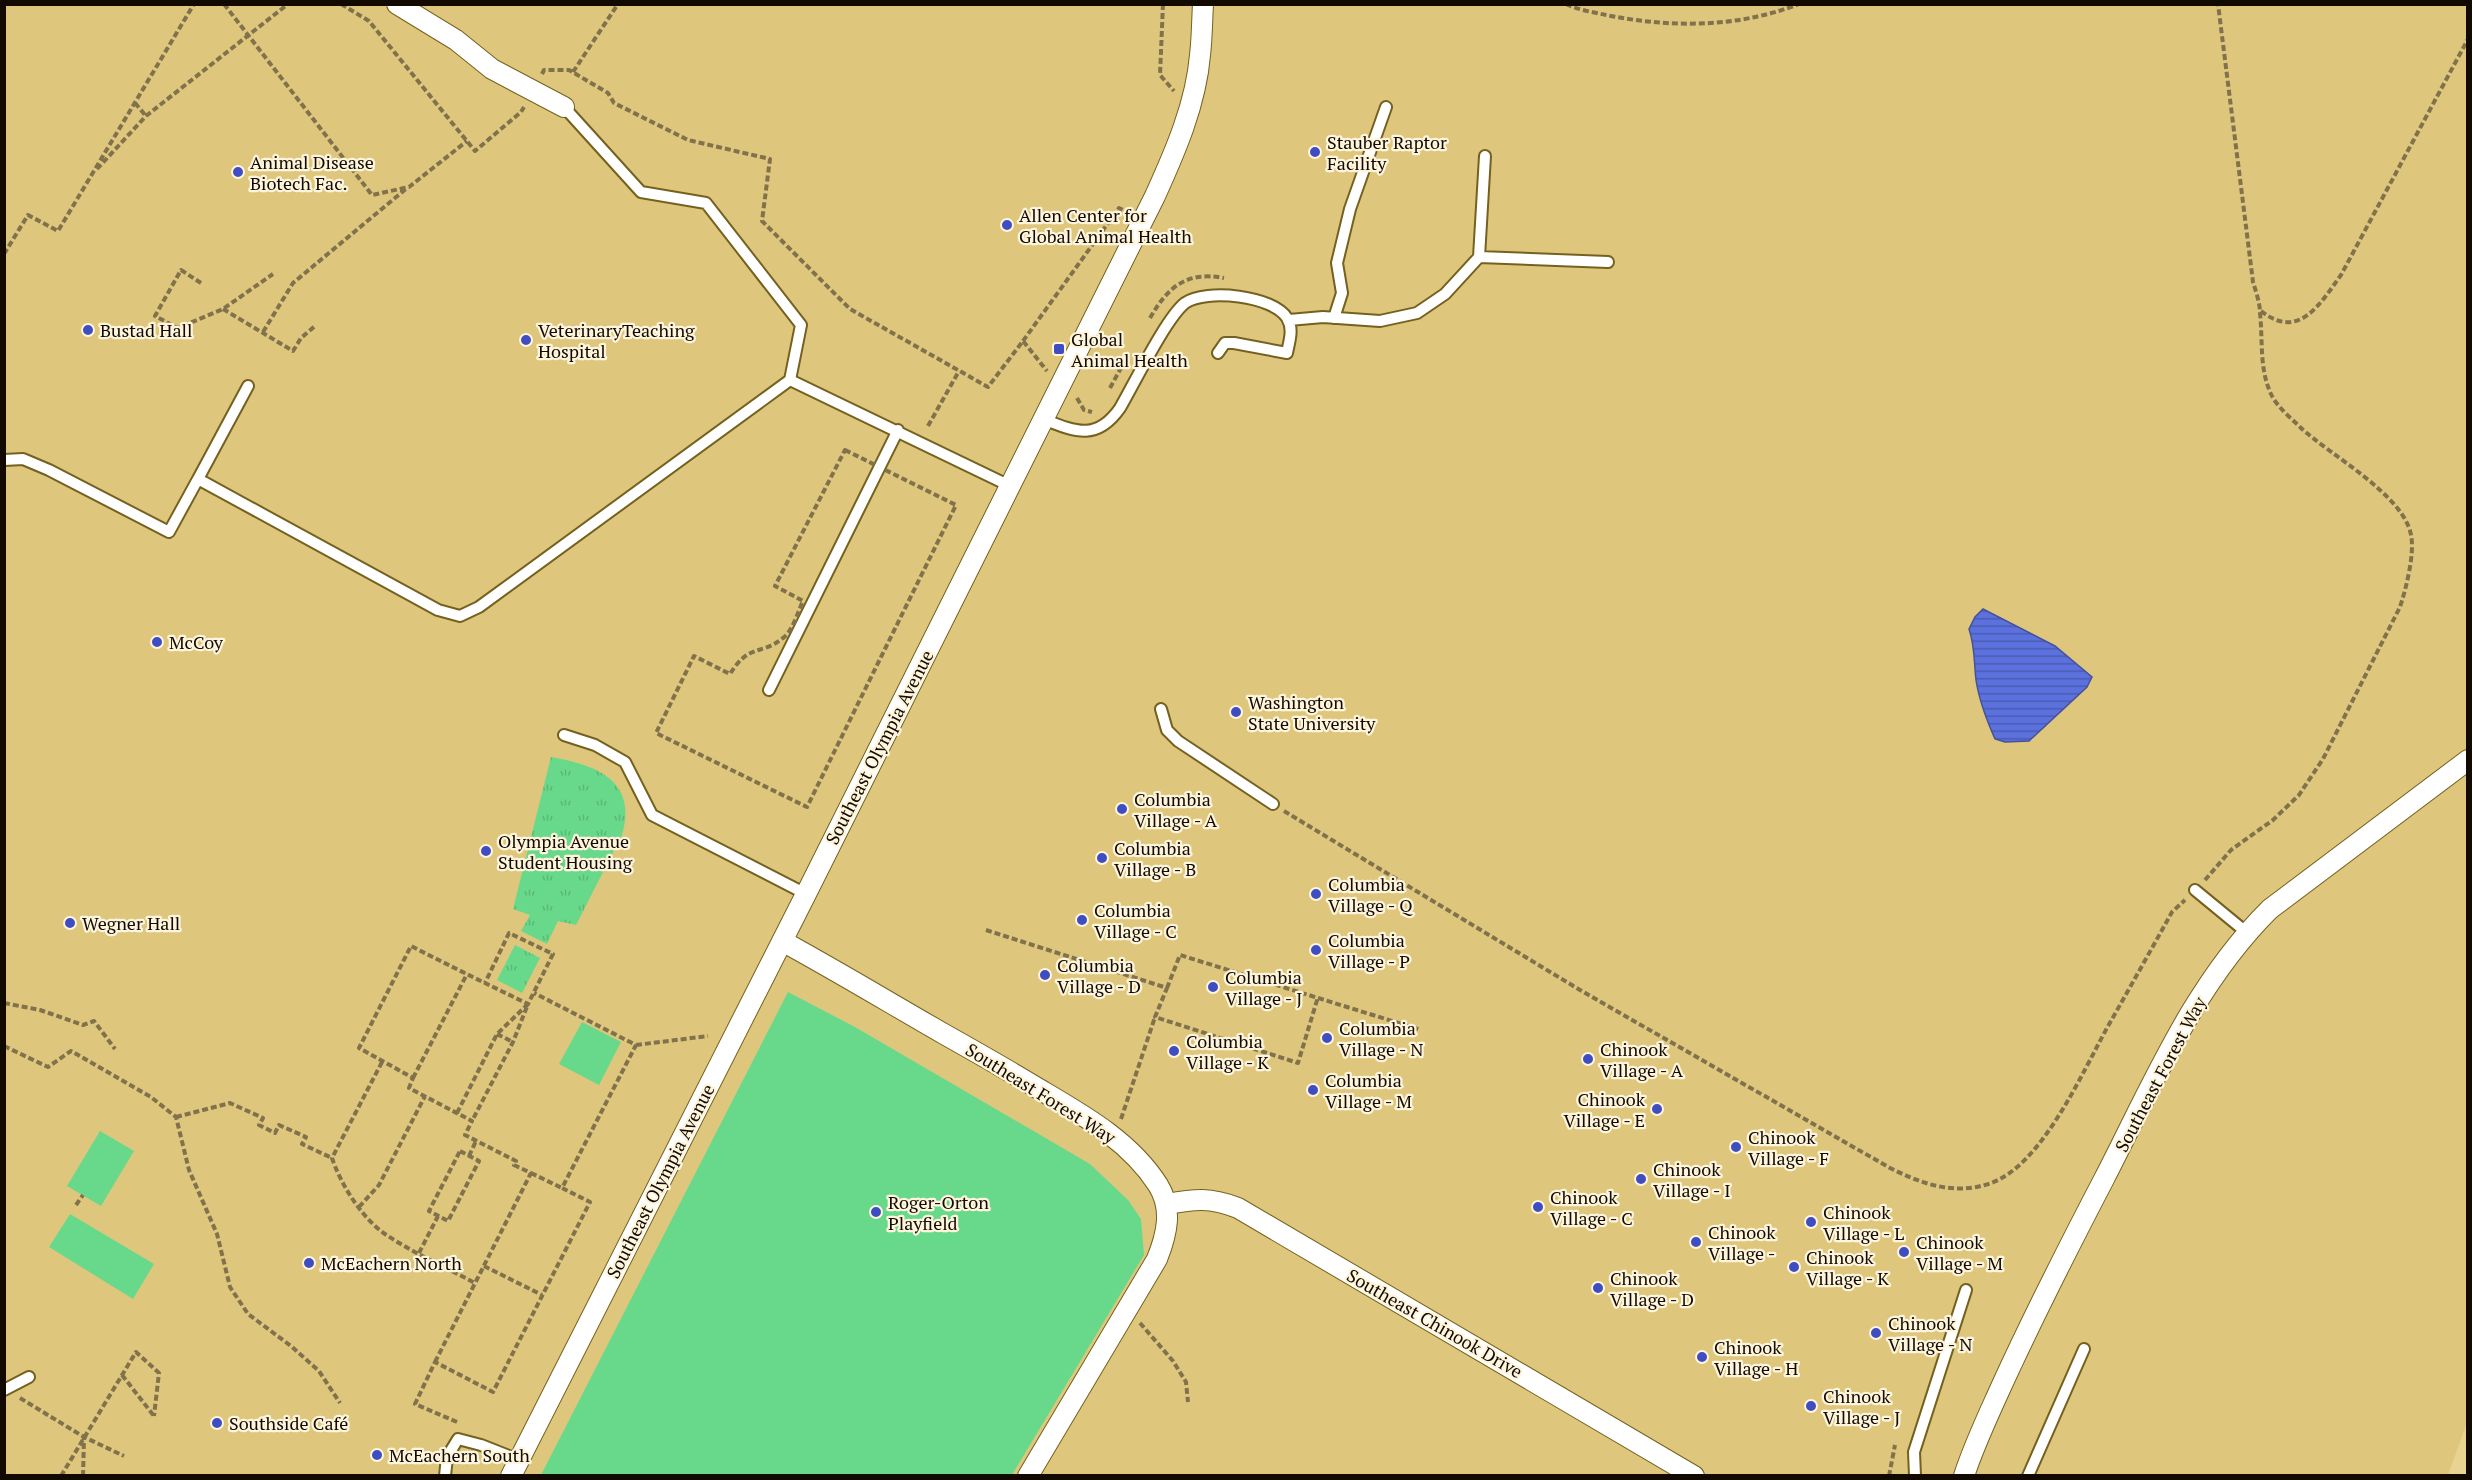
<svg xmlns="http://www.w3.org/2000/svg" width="2472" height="1480" viewBox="0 0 2472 1480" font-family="'PT Serif',serif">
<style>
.built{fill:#dfc67d}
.grass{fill:url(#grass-tufts)}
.park{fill:#68d98b}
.water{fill:url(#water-rules);stroke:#45529b;stroke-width:1.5}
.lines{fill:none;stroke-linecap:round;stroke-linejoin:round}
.lane-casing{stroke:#75611f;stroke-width:14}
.street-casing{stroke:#75611f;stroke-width:22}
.path{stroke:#81724c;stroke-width:4;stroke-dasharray:6 3;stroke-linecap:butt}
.lane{stroke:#fff;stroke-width:10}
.street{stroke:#fff;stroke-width:20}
.poi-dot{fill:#3e4ec2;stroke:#fef5dc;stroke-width:2}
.labels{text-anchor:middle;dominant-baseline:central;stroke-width:4.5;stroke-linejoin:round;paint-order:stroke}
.poi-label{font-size:18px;fill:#120a00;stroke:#fef5dc;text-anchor:start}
.street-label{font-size:18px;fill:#120a00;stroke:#fef5dc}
</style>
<defs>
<pattern id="grass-tufts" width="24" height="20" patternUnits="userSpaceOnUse" patternTransform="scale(1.5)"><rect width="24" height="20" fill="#68d98b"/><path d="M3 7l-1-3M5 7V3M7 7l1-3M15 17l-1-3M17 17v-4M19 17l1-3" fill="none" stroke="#59b976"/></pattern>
<pattern id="water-rules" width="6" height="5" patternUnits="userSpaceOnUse" patternTransform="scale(1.5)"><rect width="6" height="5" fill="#5b71dd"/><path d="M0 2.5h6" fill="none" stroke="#4a5bb1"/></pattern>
</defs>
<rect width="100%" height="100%" fill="#e9d392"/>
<path class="built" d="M5,5H2467L2468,1420L2448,1475L5,1476Z"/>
<path class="grass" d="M551,757C596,765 638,780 622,835L576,925L558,921L547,944L521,931L530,915L513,909Z
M515,945L540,958L522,993L497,980Z"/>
<path class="park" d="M788,992L855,1027L1090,1164L1128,1200L1141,1219L1144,1255L1012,1475H541Z
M582,1022L621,1042L599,1085L559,1064Z
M100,1131L134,1151L101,1206L67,1186Z
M70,1214L154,1264L133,1299L49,1247Z"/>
<path class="water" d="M1983,609L2055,646L2092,677L2087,687L2029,741L2005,742L1995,739C1987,721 1979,700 1976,680C1974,663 1975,646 1969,629L1975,617Z"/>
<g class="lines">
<g class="lane-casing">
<path id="lane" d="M564,107L641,192L706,203L801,325L790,380
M1479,257L1485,156
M1334,318L1342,293L1337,263L1350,209L1386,107
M1289,320L1323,317L1380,321L1417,313L1445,294L1479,257L1608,262
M1043,419C1076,432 1097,441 1120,408C1134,384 1166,318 1185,303C1206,288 1274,296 1287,318C1294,329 1289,342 1287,353L1234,343H1225L1218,353
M4,460L23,459L49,470L169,532L198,479L438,610L460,616L479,607L790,380L1010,486
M198,479L248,386
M769,690L898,430
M1161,709L1167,730L1178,741L1273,804
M564,735L595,745L625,762L652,815L806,894
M2195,890L2246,932
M4,1390L29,1377
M445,1476L447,1457L458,1439L481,1445L519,1460
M1915,1476L1914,1452L1966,1290
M2028,1476L2084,1349"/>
</g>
<g class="street-casing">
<path id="street" d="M397,4L456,40L492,69L564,107
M782,941C837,971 890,1003 944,1034C976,1052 1008,1070 1039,1089C1083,1115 1130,1141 1158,1185C1173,1209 1167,1234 1157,1259L1028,1476
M1167,1204C1195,1199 1210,1197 1238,1208L1694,1476
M511,1476L806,894L1155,196C1175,152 1196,104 1200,55C1202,39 1202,21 1203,4
M1964,1476C1974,1445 1988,1416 2001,1387C2033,1317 2068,1248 2104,1179C2152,1086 2194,984 2270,909L2468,760"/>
</g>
<path class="path" d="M224,4L372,195L409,187L467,141
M341,4L369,21L475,151L521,112L524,107
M1163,4L1160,75L1174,91
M1566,4C1578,10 1593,12 1606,15C1671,28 1737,28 1799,4
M573,72L618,4
M542,74L544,70H569L608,93L614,103L688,140L770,159L762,221L850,309L988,387L1023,341L1047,371
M135,103L146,116
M97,169L146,116L288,4
M4,254L28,215L58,231L194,4
M201,283L181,270L155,316L178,328L223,309L273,274
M223,309L293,351L301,338L315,326
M2261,311C2299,341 2320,304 2341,275L2468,39
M1150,318C1168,287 1186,271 1224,278
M263,332L293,283L407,188
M1023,341L1119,208L1125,211
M1110,388L1128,355
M1077,398L1084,410L1092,412
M928,426L959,371
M845,450L956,505L807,807L656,733L694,656L730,674C749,643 761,656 783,638C793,631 798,611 803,601L775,586Z
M1284,811L1580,990L1890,1168C1922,1184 1955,1196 1991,1183C2042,1165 2082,1073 2107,1028C2129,989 2151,950 2172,912L2185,900
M2205,880L2231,850L2273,820L2299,795L2323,759L2400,607C2406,589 2415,553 2411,535C2404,495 2330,455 2301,428C2291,418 2277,407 2271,394C2259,368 2263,341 2260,313C2260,303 2256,292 2253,282L2218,4
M986,930L1167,988L1155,1017L1298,1063L1318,997
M1167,988L1180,955L1421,1030
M4,1003L40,1010L83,1025L94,1021L115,1049
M497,1034L513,1042
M636,1045L708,1036
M4,1046L48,1067L71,1051L151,1097L176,1117L189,1170L217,1234L230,1287L248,1314L291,1346L319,1371L340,1403
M382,1062L332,1158C341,1185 362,1218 385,1234C413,1253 445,1267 475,1283
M413,1078L467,974
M457,1113L497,1034L528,1004L513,1042L472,1121
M176,1117L230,1103L263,1118L259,1125L275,1133L279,1125L306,1137L302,1144L332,1158
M1121,1119L1155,1017
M460,1151L479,1161L448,1221L429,1211Z
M469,1156L476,1141
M531,1173L562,1188
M76,1205L83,1195
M359,1207L379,1185L425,1096
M419,1253L438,1216
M484,1266L542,1295
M1140,1323L1173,1361L1186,1382L1188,1402
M435,1362L531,1173L514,1165L516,1161L465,1135L472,1121L409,1088L413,1078L359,1048L411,946C450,966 489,985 528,1004L553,954L509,933L485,983
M122,1375L154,1416
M20,1398L84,1437L124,1456
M457,1422L415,1404L435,1362L493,1392L590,1202L562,1188L636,1045L534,993
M61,1476L136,1352L159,1373L154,1416
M83,1476L84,1438
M1889,1476L1895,1445"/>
<use href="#lane" class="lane"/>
<use href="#street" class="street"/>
</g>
<g class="poi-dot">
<circle cx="1315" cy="152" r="6"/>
<circle cx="238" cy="172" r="6"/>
<circle cx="1007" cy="225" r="6"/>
<circle cx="88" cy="330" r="6"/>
<circle cx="526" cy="340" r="6"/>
<rect x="1053" y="343" width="12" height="12" rx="3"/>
<circle cx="157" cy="642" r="6"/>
<circle cx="1236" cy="712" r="6"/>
<circle cx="1122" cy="809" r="6"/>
<circle cx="486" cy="851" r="6"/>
<circle cx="1102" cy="858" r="6"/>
<circle cx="1316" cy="894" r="6"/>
<circle cx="1082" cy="920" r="6"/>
<circle cx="70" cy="923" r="6"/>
<circle cx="1316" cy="950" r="6"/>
<circle cx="1045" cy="975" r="6"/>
<circle cx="1213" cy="987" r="6"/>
<circle cx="1327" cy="1038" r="6"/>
<circle cx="1174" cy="1051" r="6"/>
<circle cx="1588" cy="1059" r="6"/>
<circle cx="1313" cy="1090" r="6"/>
<circle cx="1657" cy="1109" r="6"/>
<circle cx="1736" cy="1147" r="6"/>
<circle cx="1641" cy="1179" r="6"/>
<circle cx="1538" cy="1207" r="6"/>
<circle cx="876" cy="1212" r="6"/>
<circle cx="1811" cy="1222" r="6"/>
<circle cx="1696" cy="1242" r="6"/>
<circle cx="1904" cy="1252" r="6"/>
<circle cx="309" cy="1263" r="6"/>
<circle cx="1794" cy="1267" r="6"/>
<circle cx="1598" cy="1288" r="6"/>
<circle cx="1876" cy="1333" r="6"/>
<circle cx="1702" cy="1357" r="6"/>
<circle cx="1811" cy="1406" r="6"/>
<circle cx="217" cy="1423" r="6"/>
<circle cx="377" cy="1455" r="6"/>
</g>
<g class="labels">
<g class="poi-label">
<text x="1327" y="142">Stauber Raptor<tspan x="1327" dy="21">Facility</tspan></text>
<text x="250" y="162">Animal Disease<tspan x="250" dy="21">Biotech Fac.</tspan></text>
<text x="1019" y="215">Allen Center for<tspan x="1019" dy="21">Global Animal Health</tspan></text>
<text x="100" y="330">Bustad Hall</text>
<text x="538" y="330">VeterinaryTeaching<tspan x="538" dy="21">Hospital</tspan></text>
<text x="1071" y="339">Global<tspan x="1071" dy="21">Animal Health</tspan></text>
<text x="169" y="642">McCoy</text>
<text x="1248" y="702">Washington<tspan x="1248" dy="21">State University</tspan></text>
<text x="1134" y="799">Columbia<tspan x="1134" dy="21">Village - A</tspan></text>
<text x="498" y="841">Olympia Avenue<tspan x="498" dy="21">Student Housing</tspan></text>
<text x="1114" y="848">Columbia<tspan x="1114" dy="21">Village - B</tspan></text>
<text x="1328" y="884">Columbia<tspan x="1328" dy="21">Village - Q</tspan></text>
<text x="1094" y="910">Columbia<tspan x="1094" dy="21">Village - C</tspan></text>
<text x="82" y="923">Wegner Hall</text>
<text x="1328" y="940">Columbia<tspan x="1328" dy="21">Village - P</tspan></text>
<text x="1057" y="965">Columbia<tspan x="1057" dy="21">Village - D</tspan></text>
<text x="1225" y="977">Columbia<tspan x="1225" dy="21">Village - J</tspan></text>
<text x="1339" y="1028">Columbia<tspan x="1339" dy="21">Village - N</tspan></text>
<text x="1186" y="1041">Columbia<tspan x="1186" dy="21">Village - K</tspan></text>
<text x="1600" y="1049">Chinook<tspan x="1600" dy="21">Village - A</tspan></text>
<text x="1325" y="1080">Columbia<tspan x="1325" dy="21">Village - M</tspan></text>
<text x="1645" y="1099" text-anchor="end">Chinook<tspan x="1645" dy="21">Village - E</tspan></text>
<text x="1748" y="1137">Chinook<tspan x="1748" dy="21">Village - F</tspan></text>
<text x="1653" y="1169">Chinook<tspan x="1653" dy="21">Village - I</tspan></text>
<text x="1550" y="1197">Chinook<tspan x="1550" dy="21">Village - C</tspan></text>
<text x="888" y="1202">Roger-Orton<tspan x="888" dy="21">Playfield</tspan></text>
<text x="1823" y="1212">Chinook<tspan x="1823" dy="21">Village - L</tspan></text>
<text x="1708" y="1232">Chinook<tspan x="1708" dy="21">Village -</tspan></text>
<text x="1916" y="1242">Chinook<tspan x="1916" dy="21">Village - M</tspan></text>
<text x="1806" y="1257">Chinook<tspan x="1806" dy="21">Village - K</tspan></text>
<text x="321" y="1263">McEachern North</text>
<text x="1610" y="1278">Chinook<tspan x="1610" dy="21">Village - D</tspan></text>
<text x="1888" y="1323">Chinook<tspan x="1888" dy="21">Village - N</tspan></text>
<text x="1714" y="1347">Chinook<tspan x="1714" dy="21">Village - H</tspan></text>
<text x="1823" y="1396">Chinook<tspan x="1823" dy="21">Village - J</tspan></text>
<text x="229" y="1423">Southside Café</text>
<text x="389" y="1455">McEachern South</text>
</g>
<g class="street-label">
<text transform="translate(879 747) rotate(-63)">Southeast Olympia Avenue</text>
<text transform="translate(2160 1074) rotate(-62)">Southeast Forest Way</text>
<text transform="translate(1041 1093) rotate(32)">Southeast Forest Way</text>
<text transform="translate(660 1181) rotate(-63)">Southeast Olympia Avenue</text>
<text transform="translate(1435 1323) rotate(30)">Southeast Chinook Drive</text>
</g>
</g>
<rect width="2472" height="1480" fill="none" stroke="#120a00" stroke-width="12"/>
</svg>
